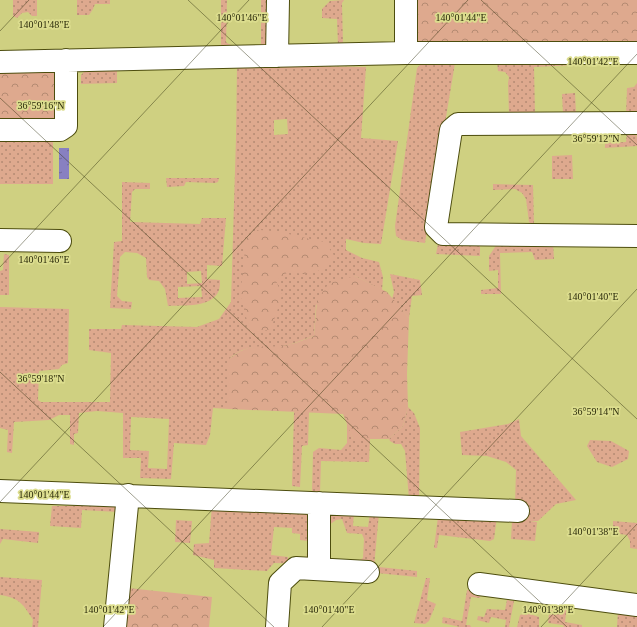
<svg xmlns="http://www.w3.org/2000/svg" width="637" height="627" viewBox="0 0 637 627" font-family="Georgia,serif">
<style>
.grass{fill:url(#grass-dots);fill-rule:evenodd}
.forest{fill:url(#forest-crowns)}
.water{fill:url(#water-ripples)}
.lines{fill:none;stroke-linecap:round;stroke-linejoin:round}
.minor-casing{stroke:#4d4d0e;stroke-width:24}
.minor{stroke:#fff;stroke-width:22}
.ticks{fill:none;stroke:#2c2c0b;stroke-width:1;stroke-opacity:0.45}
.ticks-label{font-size:10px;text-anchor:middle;fill:#2c2c0b;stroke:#dcdd8e;stroke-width:3.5;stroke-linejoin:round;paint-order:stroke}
</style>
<defs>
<pattern id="grass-dots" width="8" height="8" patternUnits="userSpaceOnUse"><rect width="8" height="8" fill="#dea98e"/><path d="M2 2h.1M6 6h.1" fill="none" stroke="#b48a72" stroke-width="1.8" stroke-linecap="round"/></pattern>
<pattern id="forest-crowns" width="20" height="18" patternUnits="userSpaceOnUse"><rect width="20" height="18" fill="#dea98e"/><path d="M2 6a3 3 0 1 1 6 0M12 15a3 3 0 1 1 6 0" fill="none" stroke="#b48a72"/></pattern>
<pattern id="water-ripples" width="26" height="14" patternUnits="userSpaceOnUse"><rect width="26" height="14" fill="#8880c1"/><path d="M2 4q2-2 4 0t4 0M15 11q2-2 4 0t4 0" fill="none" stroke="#6f699b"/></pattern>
</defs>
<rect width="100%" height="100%" fill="#cfd081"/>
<path class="grass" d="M13,0H37V16H32L28,12L22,13L17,18L13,16Z
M77,0H110V4H95L93,9L89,15H77Z
M221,0H227L226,42C232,48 254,48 261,44V0H271V45L221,51Z
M344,0L342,3L343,46L338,45L337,19L322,18V9L330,1Z
M576,61L575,65L534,67L535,114H509L508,83L509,77L505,72L498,71L497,62Z
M423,62L455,63L425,243L402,240L396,236L395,226L417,68Z
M237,65L366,67L361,138L398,141L381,244L364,243L346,239V250L362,258L379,262L383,277L382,290L355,276L316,305L314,336C304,339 294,344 284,346C260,351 252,340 230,358L229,409L213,408L210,435L206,445L174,443L171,479L140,478L141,458H123V413L97,411L79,413L78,433L74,434V445L70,444V415H59L49,420L14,422L12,453L7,452L8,430L0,428V307L69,309L68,363L62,365L59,369L39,371L38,400L41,402H110L111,353L89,350V329H121L122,325L197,327L219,319L231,302L236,138ZM287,119L288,134L274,135V120ZM131,417L169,419L167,469L148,468L149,451L130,450Z
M117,69V83L81,84V75L85,71Z
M637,83V115H626L627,88L634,87Z
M575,93L576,113H563L562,94Z
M635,130L637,139V146L605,148V143L626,142L627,133L583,134L579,139L573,141V132Z
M53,138V184H0V139Z
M572,155L573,179H552V156Z
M166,178H219L218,182L215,183L186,182L184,186L167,187Z
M122,182L150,183V189H135L132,192L130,222L200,224L202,218H226L222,266L207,265V279L220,280C220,283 220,287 219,290C213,308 183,305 168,306L165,289L159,281L149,280L147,277L146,258L137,253L125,252L120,257L117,296L122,301L132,302L131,309L110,308L114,242L122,241ZM201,271L202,283L187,284V272ZM201,286L202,297L178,298V287Z
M493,184L533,185L534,226L529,222L526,199L522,193L515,189L493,190Z
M553,243L554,259L535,260L532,252L500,253L501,294H481V290L498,288V270L489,271V256L497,244Z
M438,244L480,246V256L436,254Z
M4,254L9,255V295H0V271L3,270Z
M390,274L420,280L422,295L412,296L409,318L392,299L394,292Z
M408,407L414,413L420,428L419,500L409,499L405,451L401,444H395L390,441L389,439L403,426Z
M294,412H309L308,445L302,446L300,487L292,486Z
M519,419L521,436L576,500L556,504L538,521H530L537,522L535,541L511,539L512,521H522L524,503H515L516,470L506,462L487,456L462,455L460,432L508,424Z
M347,422L353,439H370L369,462L321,461L320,493L312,492L313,452L319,448L341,450L347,443Z
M590,440L611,441L629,451L628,459L612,467L597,462L587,446Z
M212,505L303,512L311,516L310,560L307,564L274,563L267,571L214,568V560L193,555L194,544L209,543ZM274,527L292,528V533L300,534V540L308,541L306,563L288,561V557L271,555Z
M52,506H115L119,510L118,512L82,510L81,528L50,526Z
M330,511L354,512L353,526L368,527L370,513H379L374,567L355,566L356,560L358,561L363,558L364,539L362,534L347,533L342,519L336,520L329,525Z
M438,517H497L494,539L490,541L439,535L437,548H434Z
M176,520L192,521L190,543L175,542Z
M613,521L637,523V549L630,548V541L627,535L613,533Z
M0,529L39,532L38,543L3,539L0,544Z
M379,567L417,571V577L377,573Z
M0,577L42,580L38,627H32L33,620C23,604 20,598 0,595Z
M426,578H430L427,600L436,604L429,621L425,624L414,623Z
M467,590L481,592L480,598L471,597L466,625H470L471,627H460L442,623L443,617L462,621Z
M507,600L514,601L509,627H505L506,620L491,617L489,623L477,620L478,616L484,617L487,609L505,610Z
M550,604L567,606L565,622L582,625V627H564L563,625L548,623Z
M618,611L637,613V627H617Z
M527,613L539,617V627H517L520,615Z"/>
<path class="forest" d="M413,0H637V42L424,44L418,41L414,33Z
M51,71L59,77L58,113L52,120L0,121V73Z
M256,230C280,230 302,238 325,242L335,257L326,269L304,274L288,272L276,281L282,295L276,315L270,330L250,332L240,294L245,259L242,242Z
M355,276L387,292L409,318L407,374L408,407L403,426L389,439H353L343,414L229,409V359C250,342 257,348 281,346C292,345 303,340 314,336L317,300L329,283Z
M128,588L212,597L209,627H124Z"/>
<path class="water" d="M59,148H69V179H59Z"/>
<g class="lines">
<g class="minor-casing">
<path id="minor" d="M406,0V53
M277,56L278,0
M0,62L406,53H637
M637,123L458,124L451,130L436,227L443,234L637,236
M0,130H60L66,126V60
M0,240L60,241
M0,491L518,511
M319,569V503
M479,584L637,605
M115,627L128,495
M277,627L280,583L296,568L368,572"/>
</g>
<use href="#minor" class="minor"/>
</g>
<path class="ticks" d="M188,0L637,419M481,0L637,145M0,31L29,0M0,98L567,627M0,267L249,0M0,372L274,627M0,502L468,0M103,627L637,54M322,627L637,289M541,627L637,524"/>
<g class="ticks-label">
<text x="242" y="21">140°01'46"E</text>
<text x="461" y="21">140°01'44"E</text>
<text x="44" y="28">140°01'48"E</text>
<text x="593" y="65">140°01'42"E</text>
<text x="41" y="109">36°59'16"N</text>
<text x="596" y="142">36°59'12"N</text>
<text x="44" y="263">140°01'46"E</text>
<text x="593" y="300">140°01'40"E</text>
<text x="41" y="382">36°59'18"N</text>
<text x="596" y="415">36°59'14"N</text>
<text x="44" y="498">140°01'44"E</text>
<text x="593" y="535">140°01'38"E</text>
<text x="109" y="613">140°01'42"E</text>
<text x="329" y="613">140°01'40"E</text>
<text x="548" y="613">140°01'38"E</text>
</g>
</svg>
